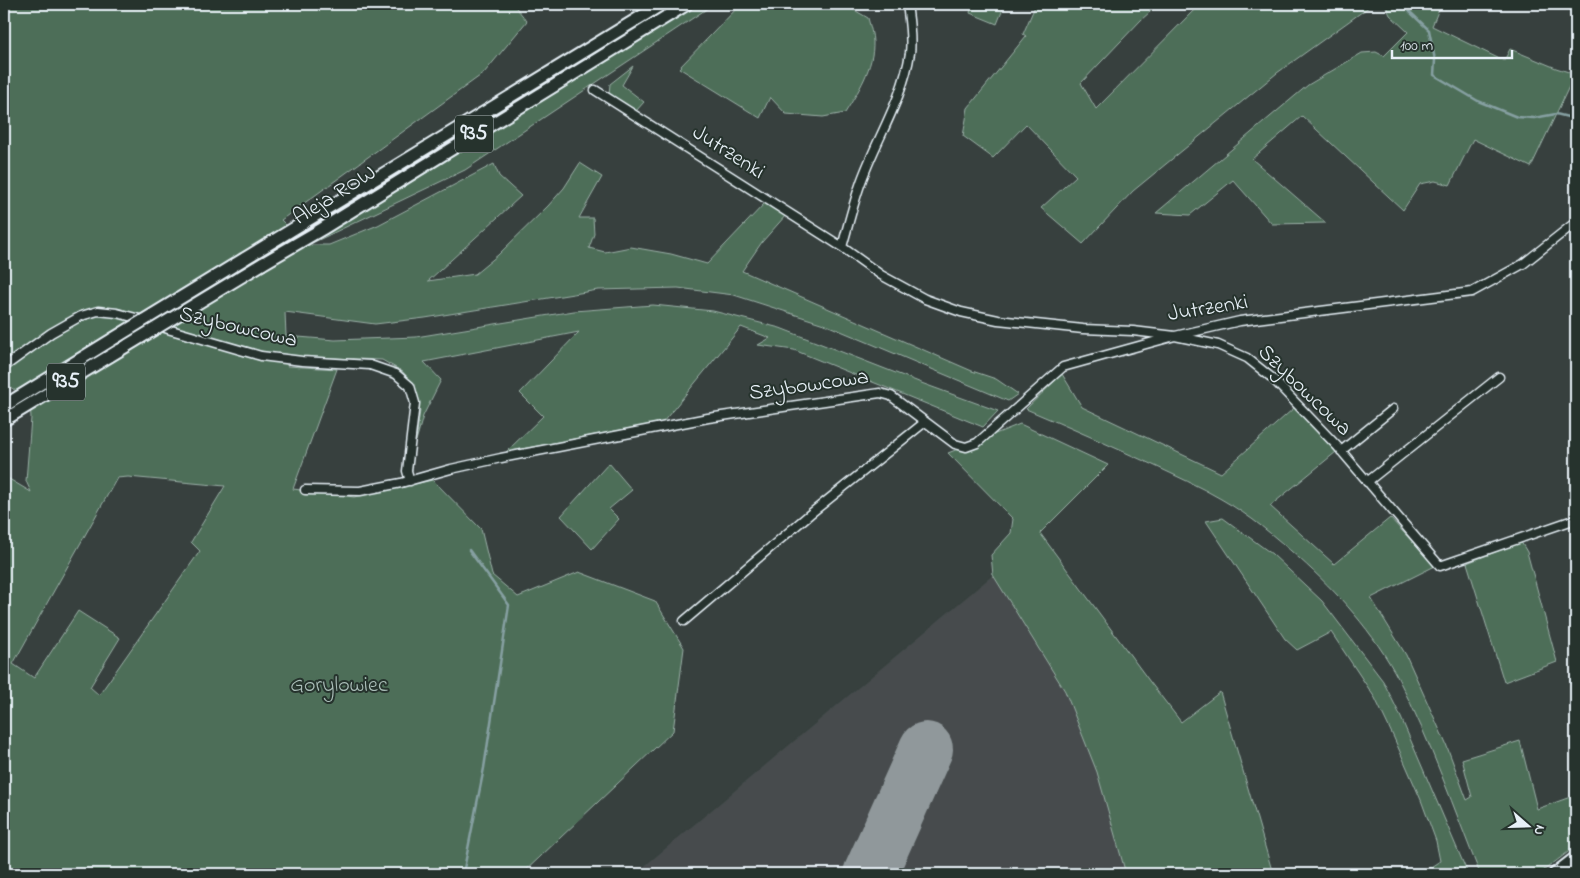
<svg xmlns="http://www.w3.org/2000/svg" width="1580" height="878" viewBox="0 0 1580 878" font-family="'Indie Flower',sans-serif">
<style>
.built{fill:#464c4d}
.green{fill:#4e6e58;stroke:#9bb0a8;fill-rule:evenodd}
.lines{fill:none;stroke-linecap:round;stroke-linejoin:round}
.stream{stroke:#86a0a2;stroke-width:2.5}
.runway{stroke:#90989b;stroke-width:54}
.minor-casing{stroke:#e8f1f8;stroke-width:11}
.secondary-casing{stroke:#e8f1f8;stroke-width:14}
.primary-casing{stroke:#e8f1f8;stroke-width:15}
.minor{stroke:#26332d;stroke-width:8}
.secondary{stroke:#26332d;stroke-width:10}
.primary{stroke:#26332d;stroke-width:11}
.primary-bridge-casing{stroke:#e8f1f8;stroke-width:15;stroke-linecap:butt}
.primary-bridge{stroke:#26332d;stroke-width:11}
.labels{text-anchor:middle;dominant-baseline:central;stroke-width:4;stroke-linejoin:round;paint-order:stroke}
.shield{fill:#26332d;stroke:#aeb8bb;stroke-width:1}
.shield-label{font-size:21px;font-weight:bold;fill:#e8f1f8}
.street-label{font-size:22px;fill:#e8f1f8;stroke:#26332d}
.park-label{font-size:22px;fill:#aabdb8;stroke:#26332d}
</style>
<rect width="100%" height="100%" fill="#37403e"/>
<filter id="ink" filterUnits="userSpaceOnUse"><feTurbulence type="fractalNoise" baseFrequency=".02" numOctaves="2"/><feDisplacementMap in="SourceGraphic" scale="10" xChannelSelector="R" yChannelSelector="G"/><feConvolveMatrix kernelMatrix="1 2 1 2 8 2 1 2 1" color-interpolation-filters="sRGB"/></filter>
<g filter="url(#ink)">
<path class="built" d="M993,575L1065,691L1097,772L1126,874H635Z"/>
<path class="green" d="M4,4H513L527,21L484,73L281,220L307,246L699,4H714L465,170L308,245H329L378,225L494,164L499,176L521,196L428,281L475,274L498,255L548,206L564,188L580,163L602,177L579,218H593L594,234L589,248L605,252L631,247L671,254L707,264L765,203L786,215L762,242L742,271L972,371L996,379L1018,394L1008,401L824,324L734,295L678,288L598,290L425,318L375,324L285,312L286,336L335,340L416,337L574,311L653,305L713,311L780,328L924,384L998,411L983,427L794,350L758,345L770,338L741,327L663,422L506,452L543,416L520,393L579,332L424,362L441,380L423,416L416,441L420,411L415,387L403,372L382,360L286,356L287,366L337,369L293,489L354,497L433,480L481,529L492,575L518,597L579,572L655,601L684,648L673,731L522,874H4V476L31,492L26,481L31,418L30,400L4,383ZM128,477L225,486L191,542L200,551L99,695L90,687L120,638L78,611L34,678L13,664L117,478Z
M732,4H844L868,18C870,26 873,35 873,42C874,67 858,92 845,113L823,117L786,114L770,97L760,118L679,68L741,4L729,5Z
M972,4H1005L997,24L970,13Z
M1036,4H1159L1141,20L1081,83L1096,109L1200,4H1373L1277,73L1133,191L1083,244L1041,208L1076,176L1026,124L993,158L963,136L968,108L1026,36L1023,34Z
M1385,4H1441L1432,26L1504,61L1510,49L1556,68L1575,74L1531,167L1473,139L1450,185L1435,181L1420,184L1403,210L1302,116L1252,159L1326,223L1272,224L1233,180L1190,215L1156,213L1308,85L1362,53L1376,52L1384,56L1408,32L1390,15Z
M633,66L622,85L644,102L636,111L609,94L610,84Z
M1062,374L1082,407L1221,473L1294,408L1336,452L1270,506L1334,564L1390,518L1435,566L1371,598L1406,655L1446,744L1467,800L1472,797L1462,759L1520,741L1537,809L1576,795V846L1539,874H1480C1454,809 1431,742 1399,680C1374,632 1338,593 1299,558C1273,535 1251,516 1221,499C1199,486 1176,476 1153,465C1111,446 1069,427 1026,409Z
M1020,424L1108,465L1040,533L1150,682L1181,722L1220,692L1273,874H1126L1097,772L1065,691L993,575L991,555L1011,533L1013,519L948,453Z
M609,463L632,490L609,509L619,519L592,549L561,516Z
M1223,518L1272,554L1322,601L1383,681L1399,713L1468,874H1420L1440,861L1436,841L1421,800L1394,738L1375,698L1331,632L1297,650L1285,639L1206,521Z
M1521,542L1527,552L1557,662L1504,682L1467,563Z"/>
<g class="lines">
<path class="stream" d="M1404,4L1410,12L1429,30L1435,60L1434,75L1478,101L1517,117L1534,118L1556,114L1576,119
M463,874L484,768L509,605L469,550"/>
<path class="runway" d="M870,874L926,749"/>
<g class="minor-casing">
<path id="minor" d="M595,90L842,247L881,275L925,299L961,312L998,320L1083,329L1133,331L1175,336L1240,321L1472,292L1523,264L1576,222
M842,247C848,226 853,205 860,185C875,141 903,100 910,53C912,37 909,20 907,4
M4,367L51,333L81,316L98,311L117,313L136,318L171,330L261,356L302,361L370,365L396,374L410,386L415,403L407,471L410,481
M1341,451L1393,409
M1367,482L1499,377
M305,490L360,491L401,483L451,469L501,458L708,418L880,393L891,396L955,444L966,447L977,443L1063,367L1175,336L1218,345L1247,358L1272,378L1337,446L1440,566L1576,519
M684,621L810,514L925,422"/>
</g>
<g class="secondary-casing">
<path id="secondary" d="M1554,874L1576,857"/>
</g>
<g class="primary-casing">
<path id="primary" d="M244,259L662,4
M262,264L322,229L687,4
M4,406L113,339
M4,420L128,345"/>
</g>
<use href="#minor" class="minor"/>
<use href="#secondary" class="secondary"/>
<use href="#primary" class="primary"/>
<g class="primary-bridge-casing">
<path id="primary-bridge" d="M113,339L244,259
M128,345L262,264"/>
</g>
<use href="#primary-bridge" class="primary-bridge"/>
</g>
</g>
<g class="labels">
<g class="shield">
<rect x="455" y="115.5" width="38" height="37" rx="4"/>
<rect x="47" y="363.5" width="38" height="37" rx="4"/>
</g>
<g class="shield-label">
<text x="474" y="134">935</text>
<text x="66" y="382">935</text>
</g>
<g class="street-label">
<text transform="translate(728 153) rotate(33)">Jutrzenki</text>
<text transform="translate(335 196) rotate(-32)">Aleja ROW</text>
<text transform="translate(1208 309) rotate(-9)">Jutrzenki</text>
<text transform="translate(238 328) rotate(13)">Szybowcowa</text>
<text transform="translate(809 386) rotate(-8)">Szybowcowa</text>
<text transform="translate(1304 391) rotate(44)">Szybowcowa</text>
</g>
<g class="park-label">
<text x="339" y="686">Gorylowiec</text>
</g>
</g>
<rect width="1580" height="878" fill="none" stroke="#26332d" stroke-width="20"/>
<rect x="10" y="10" width="1560" height="858" fill="none" stroke="#e8f1f8" stroke-width="2" filter="url(#ink)"/>
<g transform="translate(1528 826) rotate(110)" stroke="#26332d" stroke-width="4" paint-order="stroke">
<path d="M0-4L9 19L0 12L-9 19Z" fill="#e8f1f8"/>
<text y="-8" font-size="14" font-weight="bold" text-anchor="middle" fill="#e8f1f8">N</text>
</g>
<path d="M1392 50v8h120v-8" fill="none" stroke="#e8f1f8" stroke-width="2.5"/>
<text x="1400" y="50" font-size="15" fill="#e8f1f8" stroke="#26332d" stroke-width="4" paint-order="stroke">100 m</text>
</svg>
